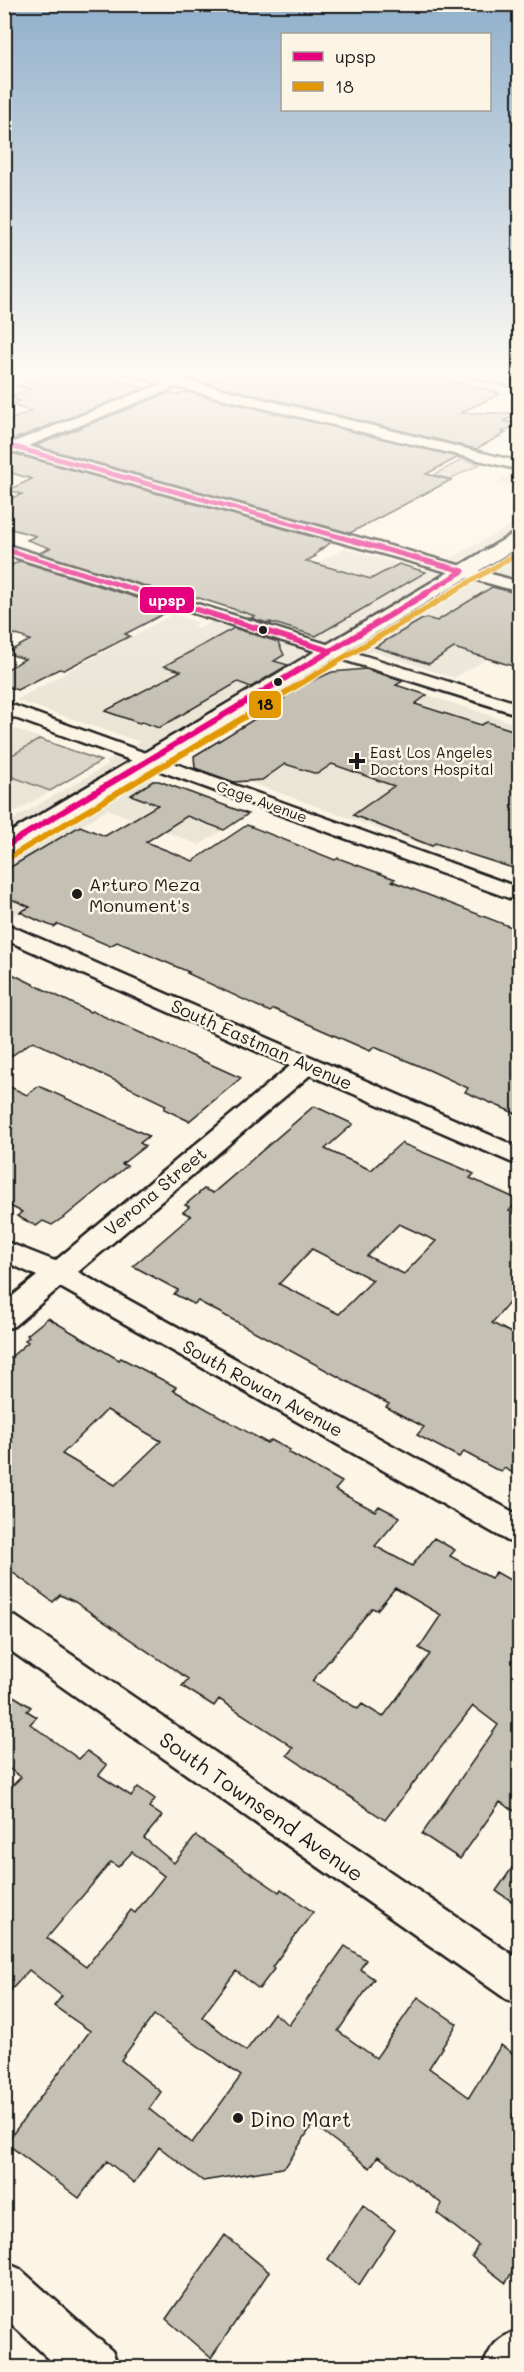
<svg xmlns="http://www.w3.org/2000/svg" width="524" height="2372" viewBox="0 0 524 2372" font-family="Mali,sans-serif">
<style>
.built{fill:#ebe5d6}
.green{fill:#dbd5c8;stroke:#7c7872;stroke-width:1.5}
.building{fill:#c4c0b3;stroke:#1c1c1c;stroke-width:1.5;fill-rule:evenodd}
.lines{fill:none;stroke-linecap:round;stroke-linejoin:round}
.minor-casing{stroke:#1c1c1c;stroke-width:5}
.tertiary-casing{stroke:#1c1c1c;stroke-width:5}
.secondary-casing{stroke:#1c1c1c;stroke-width:5}
.primary-casing{stroke:#1c1c1c;stroke-width:5}
.minor{fill:#fcf5e5;fill-rule:evenodd}
.tertiary{fill:#fcf5e5;fill-rule:evenodd}
.secondary{fill:#fcf5e5;fill-rule:evenodd}
.primary{fill:#fcf5e5;fill-rule:evenodd}
.bus-1-far1-casing{stroke:#fcf5e5;stroke-width:8}
.bus-1-casing{stroke:#fcf5e5;stroke-width:9}
.bus-2-far1-casing{stroke:#fcf5e5;stroke-width:8}
.bus-2-casing{stroke:#fcf5e5;stroke-width:9}
.bus-1-far1{stroke:#e5007d;stroke-width:5}
.bus-1{stroke:#e5007d;stroke-width:6}
.bus-2-far1{stroke:#e19803;stroke-width:5}
.bus-2{stroke:#e19803;stroke-width:6}
.bus-dot{fill:#1c1c1c;stroke:#fcf5e5;stroke-width:2}
.labels{text-anchor:middle;dominant-baseline:central;stroke-width:5;stroke-linejoin:round;paint-order:stroke}
.far-poi-label{font-size:15px;fill:#1c1c1c;stroke:#fcf5e5;text-anchor:start}
.far-street-label{font-size:15px;fill:#1c1c1c;stroke:#fcf5e5}
.poi-label{font-size:18px;fill:#1c1c1c;stroke:#fcf5e5;text-anchor:start}
.street-label{font-size:18px;fill:#1c1c1c;stroke:#fcf5e5}
.near-street-label{font-size:21px;fill:#1c1c1c;stroke:#fcf5e5}
.near-poi-label{font-size:21px;fill:#1c1c1c;stroke:#fcf5e5;text-anchor:start}
.line-badge{stroke:#fcf5e5;stroke-width:2}
.badge-label{font-size:16px;text-anchor:middle;font-weight:bold;fill:#fff}
.pale-badge-label{font-size:16px;text-anchor:middle;font-weight:bold;fill:#111}
</style>
<rect width="100%" height="100%" fill="#fcf5e5"/>
<filter id="ink" filterUnits="userSpaceOnUse"><feTurbulence type="fractalNoise" baseFrequency=".0167" numOctaves="2"/><feDisplacementMap in="SourceGraphic" scale="12" xChannelSelector="R" yChannelSelector="G"/><feConvolveMatrix kernelMatrix="1 2 1 2 8 2 1 2 1" color-interpolation-filters="sRGB"/></filter>
<g filter="url(#ink)">
<path class="built" d="M519,451V487L498,482L514,472L490,467Z
M519,521V641L454,678L372,651L355,659L330,651L132,771L248,814L199,845L108,809L81,826L101,834L49,865L41,898L13,916L5,930V824L109,764L105,762L140,742L16,700L173,614L199,623L192,627L199,629L345,548L426,572Z
M350,670L519,725V786L436,850L198,763L219,741L321,676L324,677L332,672Z
M5,725L101,761L5,818Z"/>
<path class="green" d="M459,459L480,464L450,479L434,475L460,461Z
M40,739L101,761L50,791L5,774V759Z"/>
<path class="building" d="M53,372H80L146,388L4,443V423L31,411L10,405L20,401L8,397L30,389L18,386Z
M222,372H410L498,392L496,393L500,394L460,413H519L504,421L518,424L502,432L506,433L476,449L207,383L222,377Z
M186,392L459,457L426,474L451,480L350,533L35,446L168,393L177,395Z
M4,454H15L332,542L319,550H321L314,555L316,556L306,561L371,579L399,564L426,572L316,636L270,622L271,624L251,618L255,616L196,597L191,600L39,553L50,548L27,540L36,536L4,527V501L22,494L8,490L32,479L4,471Z
M20,561L173,609L125,634L130,636L64,670L59,669L17,690L4,685V671L25,659L6,653L30,640L4,630V569Z
M492,587L519,594V668L454,648L429,664L375,647L421,620L427,618L437,621Z
M234,628L278,642L284,655L274,661L288,665L251,687L238,682L159,728L142,722L139,723L105,711L181,671L164,666Z
M366,669L403,681L396,685L427,695L415,704L481,725L487,722L519,732V870L435,843L432,846L353,815L394,786L332,764L317,774L285,764L262,780L234,782L195,768L194,756L281,703L278,702L285,698L277,695L303,680L310,682L332,672Z
M153,781H159L248,814L224,830L187,816L146,842L193,861L247,825L335,860L338,858L395,879L392,881L519,930V1115L465,1092L468,1088L429,1070L374,1047L370,1051L274,1009L270,1012L187,973L189,972L137,950L117,942L110,946L58,924L54,927L39,921L20,912L30,907L4,896V871L80,826L105,836L158,805L131,795Z
M4,970L90,1012L92,1011L241,1078L189,1121L164,1109L166,1105L33,1041L4,1061Z
M4,1084L27,1095L39,1086L149,1136L140,1143L145,1146L122,1164L127,1166L67,1215L52,1225L43,1221L36,1226L17,1216L22,1212L4,1203Z
M314,1106L353,1124L325,1149L371,1170L401,1143L466,1170L474,1174L470,1178L519,1200L509,1211L519,1216V1291L492,1323L519,1337V1476L504,1468L502,1471L495,1469L464,1452L459,1457L417,1435L424,1427L386,1407L389,1404L198,1301L194,1304L174,1294L178,1290L133,1266L191,1216L183,1212L189,1207L185,1205L204,1189L213,1193ZM399,1224L436,1241L404,1274L367,1256ZM312,1249L373,1280L339,1314L279,1284Z
M48,1318L119,1360L121,1358L176,1387L173,1390L267,1443L271,1440L290,1450L288,1452L342,1482L335,1490L375,1511L379,1506L400,1517L375,1546L412,1566L434,1538L455,1550L450,1556L491,1578L496,1572L519,1585V1814L500,1802L460,1859L422,1834L498,1725L473,1706L385,1820L287,1755L293,1748L281,1739L219,1699L214,1706L182,1686L188,1679L75,1602L60,1595L53,1602L4,1566V1363L28,1342L25,1340L29,1337L27,1335ZM107,1410L161,1441L115,1485L62,1454ZM395,1588L441,1615L419,1648L430,1654L383,1717L362,1704L358,1709L312,1681L372,1608L377,1610Z
M4,1690L31,1707L27,1711L37,1717L30,1724L79,1759L87,1751L107,1765L99,1775L131,1796L138,1787L155,1799L149,1807L162,1816L144,1838L174,1863L196,1836L279,1892L281,1889L313,1912L272,1967L274,1969L259,1989L236,1971L202,2017L246,2051L274,2013L289,2025L345,1946L366,1960L360,1969L374,1979L338,2031L376,2058L418,1997L457,2024L429,2068L469,2097L501,2045L519,2058V2104L512,2116L519,2121V2258L506,2283L472,2257L478,2245L437,2213L442,2204L378,2156L370,2168L313,2124L286,2166L282,2168L203,2181L159,2147L134,2183L107,2161L79,2198L6,2143L90,2031L54,2006L62,1996L29,1970L4,1998V1794L21,1777L4,1765ZM132,1852L164,1876L135,1913L131,1910L86,1967L47,1938L111,1862L118,1867ZM154,2015L241,2076L192,2143L149,2109L161,2092L121,2060Z
M519,1858V1906L496,1891Z
M363,2205L395,2230L359,2285L328,2259Z
M225,2235L269,2272L211,2358L166,2319Z"/>
<g class="lines">
<g class="minor-casing">
<path id="minor" d="M123,372H147L177,378L520,462V470L176,387L28,446L520,582V592L15,452H4V446L161,384Z
M4,544L520,704V715L4,554Z
M4,702L520,888V902L4,714Z
M4,923L520,1148V1166L310,1075L78,1272L520,1516V1545L508,1541L60,1287L14,1326L4,1329V1303L37,1276L4,1261V1241L55,1261L290,1066L4,939Z
M4,1613L16,1617L520,1960V2005L506,1999L4,1646Z
M4,2262L20,2269L112,2351L119,2368H59L4,2317Z"/>
</g>
<g class="tertiary-casing">
<path id="tertiary" d="M520,2329V2368H482C492,2344 496,2339 520,2329Z"/>
</g>
<g class="secondary-casing">
<path id="secondary" d="M461,372H493L520,378V388L463,375Z"/>
</g>
<g class="primary-casing">
<path id="primary" d="M520,532V546L13,852L4,855V836L513,534Z"/>
</g>
<use href="#minor" class="minor"/>
<use href="#tertiary" class="tertiary"/>
<use href="#secondary" class="secondary"/>
<use href="#primary" class="primary"/>
<g class="bus-1-far1-casing">
<path id="bus-1-far1" d="M4,451L14,447L463,571
M4,549L149,594
M424,594L463,571"/>
</g>
<g class="bus-1-casing">
<path id="bus-1" d="M144,593L330,651
M4,847L427,593"/>
</g>
<g class="bus-2-far1-casing">
<path id="bus-2-far1" d="M449,594L520,552"/>
</g>
<g class="bus-2-casing">
<path id="bus-2" d="M10,857L452,593"/>
</g>
<use href="#bus-1-far1" class="bus-1-far1"/>
<use href="#bus-1" class="bus-1"/>
<use href="#bus-2-far1" class="bus-2-far1"/>
<use href="#bus-2" class="bus-2"/>
</g>
</g>
<linearGradient id="sky" x2="0" y2="1"><stop stop-color="#91b0cc"/><stop offset="0.53" stop-color="#fefaf3"/><stop offset="1" stop-color="#fefaf3" stop-opacity="0"/></linearGradient>
<rect width="524" height="704" fill="url(#sky)"/>
<g class="bus-dot">
<circle cx="263" cy="630" r="5"/>
<circle cx="278" cy="682" r="5"/>
<path d="M354 752h6v6h6v6h-6v6h-6v-6h-6v-6h6z"/>
<circle cx="77" cy="894" r="6"/>
<circle cx="238" cy="2118" r="6"/>
</g>
<g class="labels">
<g class="far-poi-label">
<text x="370" y="752">East Los Angeles<tspan x="370" dy="17">Doctors Hospital</tspan></text>
</g>
<g class="far-street-label">
<text transform="translate(262 801) rotate(20)">Gage Avenue</text>
</g>
<g class="poi-label">
<text x="89" y="884">Arturo Meza<tspan x="89" dy="21">Monument's</tspan></text>
</g>
<g class="street-label">
<text transform="translate(262 1044) rotate(24)">South Eastman Avenue</text>
<text transform="translate(155 1191) rotate(-40)">Verona Street</text>
<text transform="translate(263 1388) rotate(29)">South Rowan Avenue</text>
</g>
<g class="near-street-label">
<text transform="translate(262 1806) rotate(35)">South Townsend Avenue</text>
</g>
<g class="near-poi-label">
<text x="250" y="2118">Dino Mart</text>
</g>
</g>
<g class="line-badge">
<rect x="139" y="586" width="56" height="28" rx="6" fill="#e5007d"/>
<rect x="248" y="690" width="34" height="29" rx="6" fill="#e19803"/>
</g>
<g class="badge-label">
<text x="167" y="606">upsp</text>
</g>
<g class="pale-badge-label">
<text x="265" y="710">18</text>
</g>
<rect width="524" height="2372" fill="none" stroke="#fcf5e5" stroke-width="24"/>
<rect x="12" y="12" width="500" height="2348" fill="none" stroke="#1c1c1c" stroke-width="2" filter="url(#ink)"/>
<rect x="281" y="33" width="210" height="78" fill="#fcf5e5" stroke="#a29e95" stroke-width="1.5"/>
<rect x="293" y="52" width="30" height="9" fill="#e5007d" stroke="#a29e95" stroke-width="1.5"/>
<text x="335" y="63" font-size="18" fill="#1c1c1c">upsp</text>
<rect x="293" y="82" width="30" height="9" fill="#e19803" stroke="#a29e95" stroke-width="1.5"/>
<text x="335" y="93" font-size="18" fill="#1c1c1c">18</text>
</svg>
